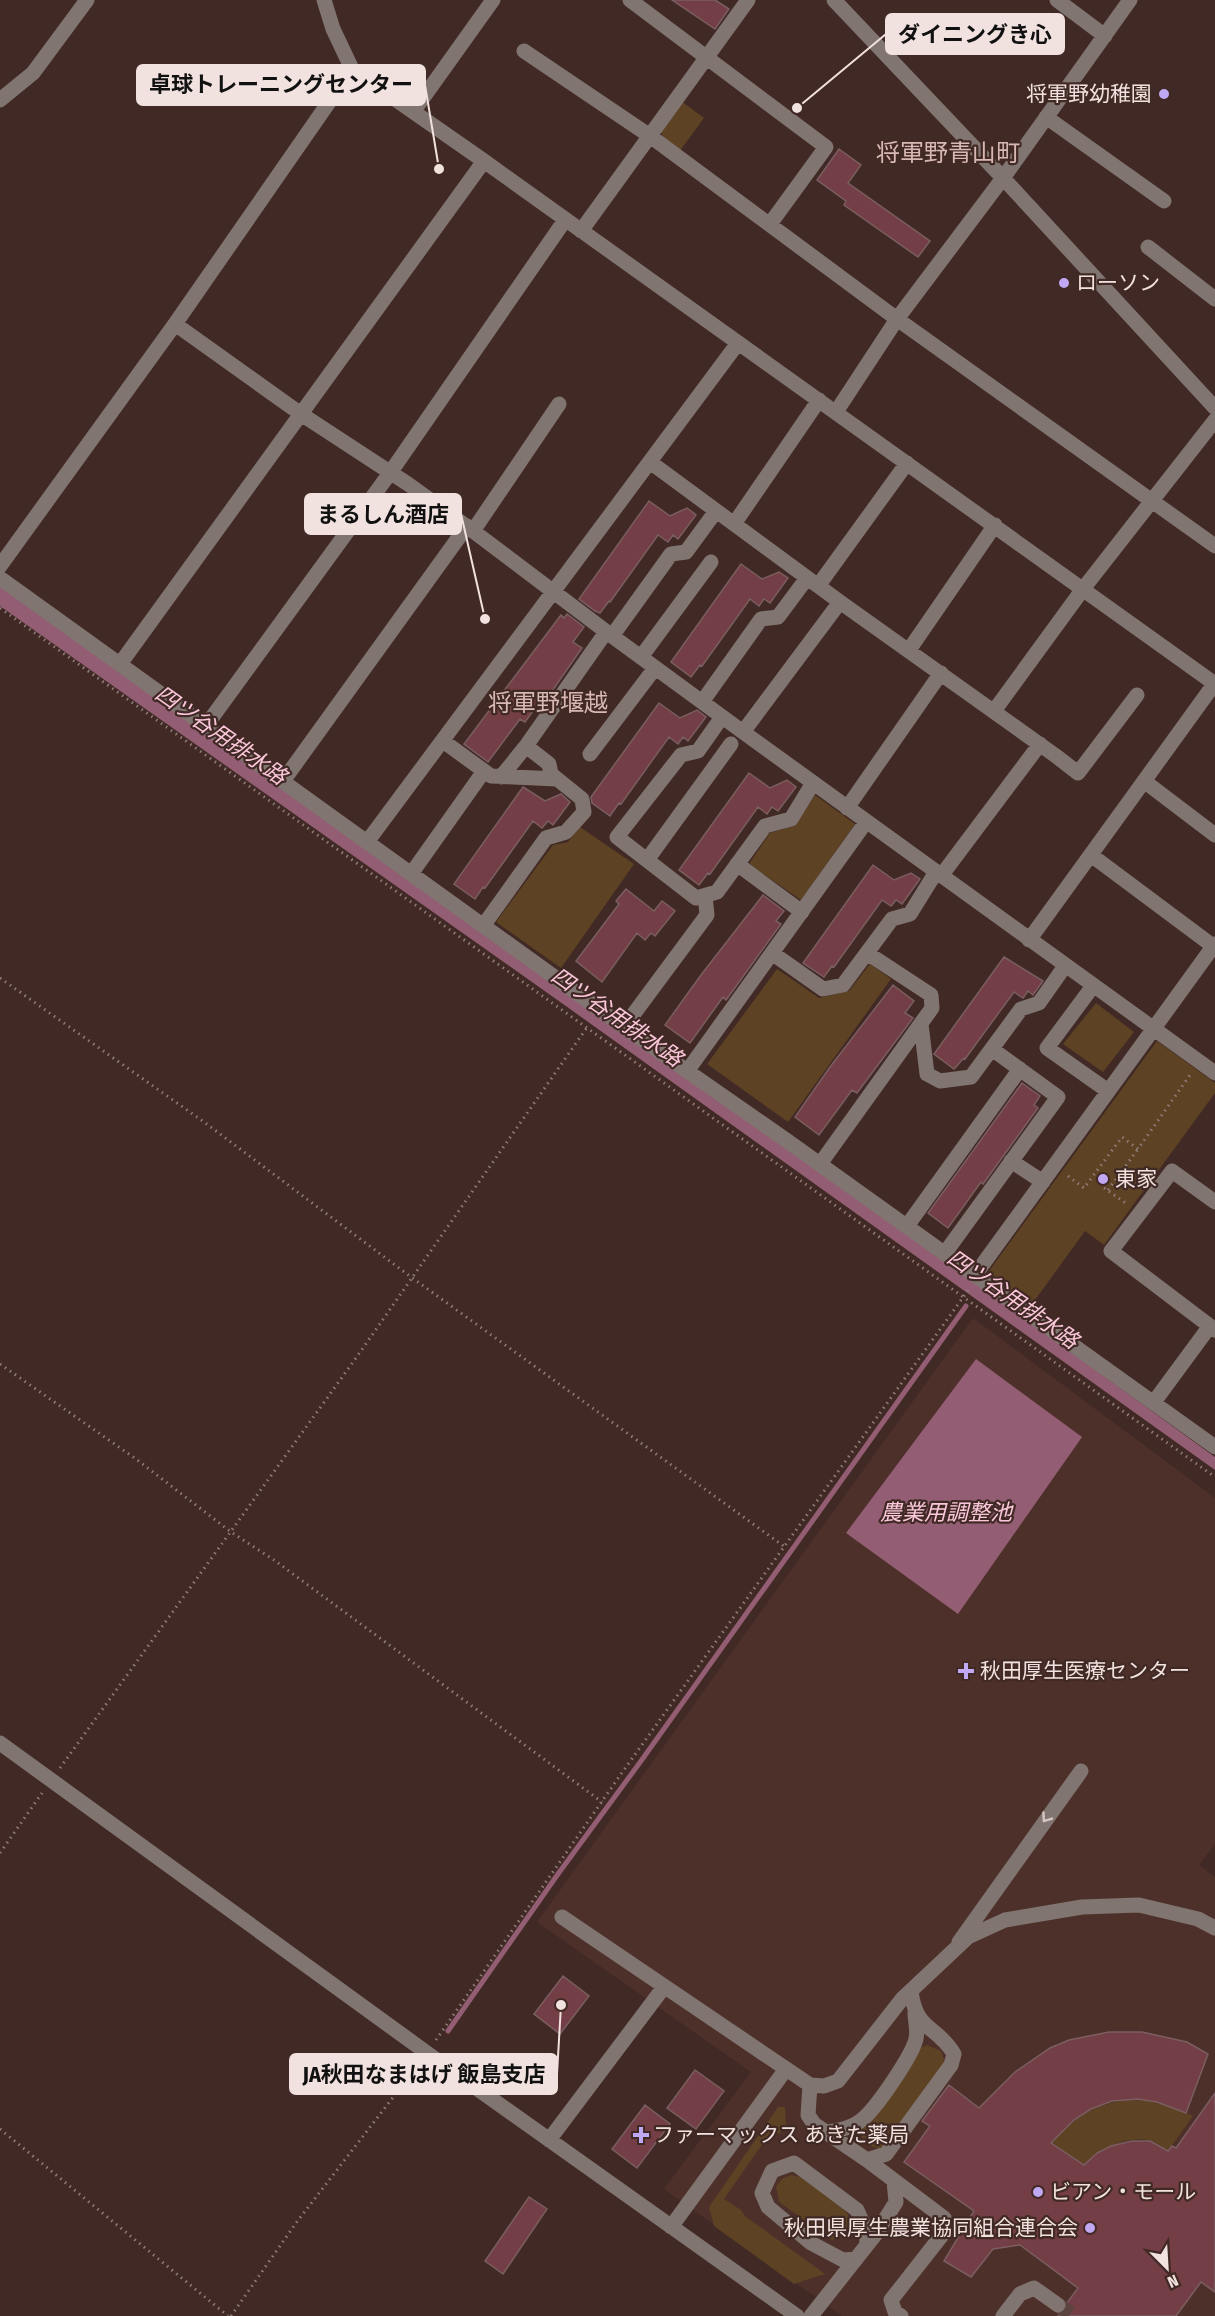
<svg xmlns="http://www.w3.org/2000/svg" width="1215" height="2316" viewBox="0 0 1215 2316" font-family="'Fira Sans Condensed','Noto Sans JP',sans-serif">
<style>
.built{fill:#4e302a}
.green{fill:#5d4224}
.water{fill:#935e73}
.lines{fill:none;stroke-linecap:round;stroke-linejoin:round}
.stream{stroke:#935e73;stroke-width:5}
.building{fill:#733e45;stroke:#7a5e61;stroke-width:1.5}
.minor-tunnel{stroke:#5c4541;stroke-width:15;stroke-dasharray:15 8;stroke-linecap:butt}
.path{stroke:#907c78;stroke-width:3;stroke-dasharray:1.5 4.5;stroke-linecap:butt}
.minor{stroke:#807570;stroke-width:15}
.oneway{stroke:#d6c7c3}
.poi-dot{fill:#c1a8f3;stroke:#412925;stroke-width:2}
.labels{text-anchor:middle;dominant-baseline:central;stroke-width:4.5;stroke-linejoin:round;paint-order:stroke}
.poi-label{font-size:21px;fill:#f2e2df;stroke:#412925;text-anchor:start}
.water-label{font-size:22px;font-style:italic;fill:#fbc8db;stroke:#412925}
.quarter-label{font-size:24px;fill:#d7b8b2;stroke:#412925}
.leader{fill:none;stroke:#f2e2df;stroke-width:2}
.callout-dot{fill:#f2e2df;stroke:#412925;stroke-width:2}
.callout{fill:#f2e2df;stroke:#f2e2df;stroke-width:2}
.callout-label{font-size:22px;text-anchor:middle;font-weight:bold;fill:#111}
</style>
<rect width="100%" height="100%" fill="#412925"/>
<path class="built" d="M973,1318L1215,1498V1844L1199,1865L1215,1877V2316H842L664,2189L751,2072L537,1922Z"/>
<path class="green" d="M681,101L704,118L679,152L663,140L661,128Z
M815,795L855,824L801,900L749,864L770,833L794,826Z
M580,827L634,864L561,968L496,922L553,845L568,842Z
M870,964L891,979L788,1122L707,1064L777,969L819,998L849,991Z
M1096,1003L1134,1032L1103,1072L1063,1044Z
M1157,1041L1215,1083V1093L1104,1245L1085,1231L1030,1307L986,1275Z
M927,2045L941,2051L944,2059L943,2067L887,2145L879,2149L866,2144L860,2133L863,2124L918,2049Z
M1138,2099C1158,2102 1175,2107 1193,2116L1168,2151C1163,2148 1157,2143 1151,2141C1127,2134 1100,2150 1084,2165L1051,2143C1081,2113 1094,2103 1138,2099Z
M778,2107H785L786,2124L779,2134L772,2130L724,2199L741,2210L745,2216L825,2274L794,2284L714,2226L709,2207Z
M791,2175L800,2177C812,2186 839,2203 846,2212C857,2226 844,2237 832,2240L779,2202L776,2186L783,2178Z"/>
<path class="water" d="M0,586L977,1284L1215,1457V1470L563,1004L0,606Z
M976,1359L1082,1437L958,1614L846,1533Z"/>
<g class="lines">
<path class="stream" d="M448,2031L558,1874L641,1761L966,1306"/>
</g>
<path class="building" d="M672,0H715L729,9L715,29Z
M839,149L861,165L848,183L930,241L918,257L844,205L846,201L817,180Z
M649,501L670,516L687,508L696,515L678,539L673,535L668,542L658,535L610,602L609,601L600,613L595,611L579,599Z
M741,564L762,579L779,572L788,578L770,603L764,599L759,606L750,599L702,666L700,665L691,677L671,662Z
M567,614L584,627L573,642L582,648L550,694L547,692L525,722L520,719L488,762L464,744L561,615L564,618Z
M659,703L680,718L697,710L706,717L688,741L683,737L678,744L669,737L621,804L619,803L610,816L592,803L591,797Z
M749,773L770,788L787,780L796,787L778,811L772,807L767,814L758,807L710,874L708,873L699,885L679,870Z
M523,787L545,801L561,794L570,802L553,825L548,821L542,828L533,821L485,888L483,887L475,899L454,884Z
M873,865L894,880L911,873L920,879L902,904L896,900L891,906L882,900L834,967L832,966L824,977L803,963Z
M626,889L654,911L662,901L675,911L655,936L651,933L645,940L637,933L602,982L576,961L619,904L616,901Z
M763,895L784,911L776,921L781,924L726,1000L723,997L690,1043L665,1025L701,975Z
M1004,957L1043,981L1033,995L1028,991L1023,998L1014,992L965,1059L964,1058L954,1069L934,1054Z
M893,985L914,1001L905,1013L913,1018L857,1093L852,1090L819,1135L795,1117L830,1067Z
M1022,1083L1040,1096L1034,1105L1038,1108L983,1184L981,1182L948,1228L928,1213Z
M563,1976L589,1996L560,2034L534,2014Z
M1109,2032H1142L1187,2042L1208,2054L1186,2113L1157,2102L1138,2099L1112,2101L1091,2109L1074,2120L1051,2143L1084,2165L1097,2153L1111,2146L1132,2141H1150L1168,2151L1172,2146L1176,2148L1215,2093V2292L1201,2282L1176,2316H1058L1066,2311L1067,2303L1078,2288L1020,2245L993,2249L971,2277L944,2261L974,2211L904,2162L930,2126L922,2121L949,2085L979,2108L1015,2072L1050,2048L1069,2040Z
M695,2070L724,2091L696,2129L667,2108Z
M645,2105L670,2124L637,2168L612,2149Z
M529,2197L547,2209L503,2274L485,2261Z"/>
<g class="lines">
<path class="minor-tunnel" d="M1058,2305L1074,2316"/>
<path class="path" d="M0,608L1215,1477
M0,978L204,1122L411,1277L785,1547
M1068,1176L1084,1188L1122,1137L1138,1149L1190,1075
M1104,1188L1127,1204
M1108,1190L1138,1149
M0,1364L136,1459L231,1532L274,1560L602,1802
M60,1768L356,1358L588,1026
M0,1853L42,1793
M436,2040L621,1774L969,1289
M0,2129L228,2316
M231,2316L296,2223L418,2065"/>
<path class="minor" d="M324,0L333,29L352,69L484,161L1215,684
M630,0L826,147L770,224
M834,0L1003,178L1215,408
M1057,0L1105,36
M524,51L650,136L897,319L1215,546
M0,100L33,73L87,0
M413,112L493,0
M1046,117L1164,201
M581,231L748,0
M1148,247L1215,299
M175,324L301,414L408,484L473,531L612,636L743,732
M836,412L897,319L1003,178L1130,0
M650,462L840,602L1056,756L1078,773L1137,695
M734,524L819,400
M473,531L559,404
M0,566L175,324L352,69
M0,578L624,1027L786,1140L1215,1447
M818,586L907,463
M840,602L743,732L1215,1073
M612,636L671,554L686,552L716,511
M909,650L995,525
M641,657L711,562
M120,664L484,161
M702,702L761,619L778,617L807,578
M994,711L1083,589L1215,420
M722,717L698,751L681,755L617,837L696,898L717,892L765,826L791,819L813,783
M205,727L390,473L565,220
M443,741L491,776L557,779
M590,754L655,668
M501,777L526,746
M283,781L467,526
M1144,781L1215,835
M847,808L941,673
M367,842L738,343
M1091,855L1213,946
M647,860L731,744
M737,864L802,912
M411,874L484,771
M941,876L1040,744
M483,926L546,838L566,832L584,812L582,799L551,774L549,764L526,746L606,632
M1029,940L1215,683
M772,953L823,989L843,985L892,919L910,914L936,872
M1093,986L1047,1048L1108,1091
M921,1024L927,1074L940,1081L971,1077L1021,1009L1039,1003L1065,966
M624,1027L707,915L705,896
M688,1070L866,822
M1011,1161L1043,1182
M820,1164L932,1008L931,995L867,953
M1215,1202L1172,1171L1111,1251L1215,1330
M907,1226L1020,1069
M945,1253L1058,1097L992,1049
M975,1275L1215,944
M1154,1402L1210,1326
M0,1743L427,2053L797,2316
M562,1917L810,2085L824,2086L838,2081L902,1999L968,1937L1005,1920L1082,1907L1139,1905L1198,1919L1215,1928
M959,1942L1081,1771
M810,2085L808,2115L814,2124L867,2160L886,2154L951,2065L954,2054C937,2025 916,2032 911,1991
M827,2132C841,2130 855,2127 865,2117C878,2105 912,2056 916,2039C918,2031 915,2020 915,2012
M549,2140L664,1987
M867,2160L944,2218L942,2235L891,2300L895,2312L901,2316
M671,2227L786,2069
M856,2259L843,2260L811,2243L768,2207L762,2193L772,2171L794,2163L857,2210L866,2230L867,2244
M811,2316L878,2231L896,2202L894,2181
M1003,2316L1020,2294L1034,2288L1058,2305"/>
</g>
<defs><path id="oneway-chevron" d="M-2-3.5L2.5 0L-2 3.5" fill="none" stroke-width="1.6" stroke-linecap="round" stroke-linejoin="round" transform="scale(1.5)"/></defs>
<use class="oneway" href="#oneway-chevron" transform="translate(1046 1818) rotate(125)"/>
<g class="poi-dot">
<circle cx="1164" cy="94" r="6"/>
<circle cx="1064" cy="283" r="6"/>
<circle cx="1103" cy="1179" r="6"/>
<path d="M963 1662h6v6h6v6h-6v6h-6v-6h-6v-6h6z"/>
<path d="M638 2126h6v6h6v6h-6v6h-6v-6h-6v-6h6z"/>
<circle cx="1038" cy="2192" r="6"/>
<circle cx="1090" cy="2228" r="6"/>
</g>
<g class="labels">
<g class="poi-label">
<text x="1152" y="94" text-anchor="end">将軍野幼稚園</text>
<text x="1076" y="283">ローソン</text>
<text x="1115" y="1179">東家</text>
<text x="980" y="1671">秋田厚生医療センター</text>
<text x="653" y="2135">ファーマックス あきた薬局</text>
<text x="1050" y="2192">ビアン・モール</text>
<text x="1078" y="2228" text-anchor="end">秋田県厚生農業協同組合連合会</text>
</g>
<g class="water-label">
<text transform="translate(221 735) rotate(35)">四ツ谷用排水路</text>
<text transform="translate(617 1017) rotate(35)">四ツ谷用排水路</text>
<text transform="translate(1013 1299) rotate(35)">四ツ谷用排水路</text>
<text x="946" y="1512">農業用調整池</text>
</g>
<g class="quarter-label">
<text x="948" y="153">将軍野青山町</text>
<text x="548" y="703">将軍野堰越</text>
</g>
</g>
<path class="leader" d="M797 108L886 34M439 169L425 85M485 619L461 514M561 2005L557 2074"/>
<g class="callout-dot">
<circle cx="797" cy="108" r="6"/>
<circle cx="439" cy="169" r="6"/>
<circle cx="485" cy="619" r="6"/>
<circle cx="561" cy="2005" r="6"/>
</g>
<g class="callout">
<rect x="886" y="14" width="178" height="40" rx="6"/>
<rect x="137" y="65" width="288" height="40" rx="6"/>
<rect x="305" y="494" width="156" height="40" rx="6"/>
<rect x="290" y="2054" width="267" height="40" rx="6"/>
</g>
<g class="callout-label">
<text x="975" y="42">ダイニングき心</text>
<text x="281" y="92">卓球トレーニングセンター</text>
<text x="383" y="522">まるしん酒店</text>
<text x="424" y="2082">JA秋田なまはげ 飯島支店</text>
</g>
<g transform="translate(1167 2268) rotate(156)" stroke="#412925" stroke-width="4.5" paint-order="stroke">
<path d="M0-4.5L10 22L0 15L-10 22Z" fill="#f2e2df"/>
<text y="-9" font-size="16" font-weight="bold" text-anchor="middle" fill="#f2e2df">N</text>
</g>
</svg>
